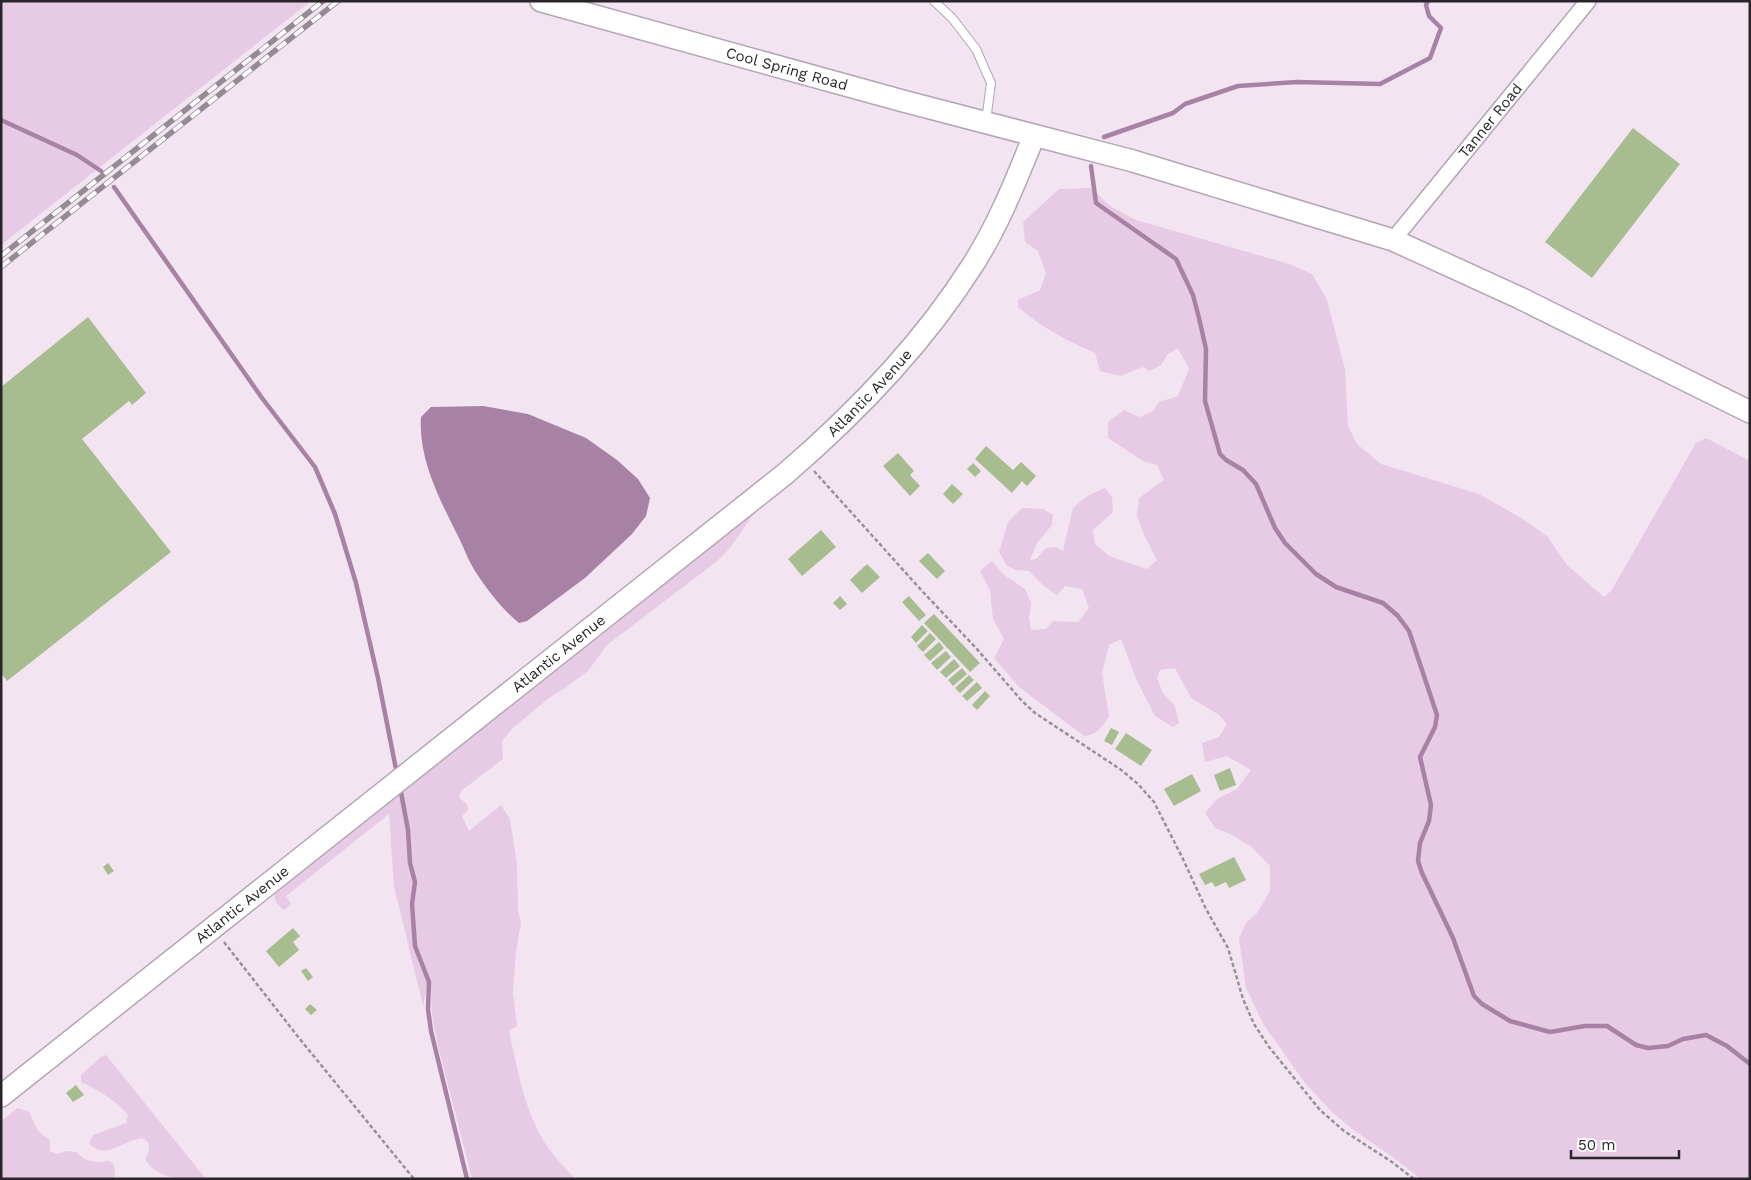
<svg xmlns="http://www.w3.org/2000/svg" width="1751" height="1180" viewBox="0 0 1751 1180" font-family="'Work Sans',sans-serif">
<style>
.green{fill:#e7cbe4}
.water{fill:#a882a5}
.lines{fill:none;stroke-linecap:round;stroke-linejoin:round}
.stream{stroke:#a882a5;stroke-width:4.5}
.building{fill:#a8bd8f}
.lane-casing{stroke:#b4a7b3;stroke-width:10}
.street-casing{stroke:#b4a7b3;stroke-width:18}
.secondary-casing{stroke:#b4a7b3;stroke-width:24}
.path{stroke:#9a9099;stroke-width:2.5;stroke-dasharray:4 2.5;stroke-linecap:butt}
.lane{stroke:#fff;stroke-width:8}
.street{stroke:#fff;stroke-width:15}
.secondary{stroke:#fff;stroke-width:21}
.rail-casing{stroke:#958b94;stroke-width:5.5}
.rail{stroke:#fff;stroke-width:4;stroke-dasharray:11;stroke-linecap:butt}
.labels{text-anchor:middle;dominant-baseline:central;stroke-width:5;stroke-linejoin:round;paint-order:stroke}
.street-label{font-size:15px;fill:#2a252a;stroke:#fff}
</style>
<rect width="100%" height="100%" fill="#f2e4f1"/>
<path class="green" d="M1,1H311L1,245Z
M1091,188L1110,206L1136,220L1289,264L1312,274L1327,300L1345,369L1348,426L1357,444L1381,464L1479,494L1523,519L1547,536L1567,565L1604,597L1611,591L1696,443L1706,438L1750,461V1179H1421L1390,1155L1352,1129L1331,1111L1305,1083L1264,1025L1246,988L1239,938L1246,923L1258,912L1270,891V866L1252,847L1228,833L1215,828L1205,813L1217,799L1237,789L1251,770L1227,756L1205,762L1202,743L1219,737L1227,724L1219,715L1191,698L1175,668L1160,670L1157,678L1163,693L1175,706L1179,723L1173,727L1155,716L1136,679L1121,639L1109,645L1102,673L1109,716C1103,726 1097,735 1084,736L1019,687L994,658L1004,639L993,619L990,591L980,571L992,561L1004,575L1025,589L1031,603L1029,617L1031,630L1046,629L1053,621L1078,622L1089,608L1082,589L1065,586L1057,595L1044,586L1029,571L1016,570L1007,566L999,552L1008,522L1022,508L1043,509L1053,515L1052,525L1037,543L1030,560L1036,559L1046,548L1056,547L1063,551L1073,508L1087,496L1105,488L1112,497L1113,512L1093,530L1095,544L1109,556L1147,569L1157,560L1144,535L1137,516L1139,498L1164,480L1157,465L1143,461L1108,438V422L1124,410L1139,417L1152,412L1159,402L1178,396L1189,369L1178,348L1168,354L1161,365L1150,371L1143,367L1120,376L1100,371L1095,353C1067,341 1041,327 1018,307V300L1040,290L1046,273L1038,251L1025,242L1023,222L1059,189Z
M761,503L730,548L716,562L607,645L588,671L565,688L549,698L514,727L502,741L503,759L461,791L459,798L467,804L468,810L462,816L469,831L501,805L510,819L517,865L518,910L521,923L516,951L513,992L517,1026L509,1031C518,1071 525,1115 549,1149C557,1160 567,1169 575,1179H474L471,1175L438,1046L432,1015L430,975L423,1006L394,886L389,814L286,896L291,904L284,910C277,905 273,899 275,891Z
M106,1055L206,1179C183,1179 157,1180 145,1159L149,1150L148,1142L142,1138C121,1141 108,1160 89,1144L93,1135L126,1123L128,1115C116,1100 98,1090 81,1082V1075L101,1057Z
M18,1108L29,1112L38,1131L50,1140V1151L57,1154L66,1151L76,1152L86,1160L98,1162L109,1161L114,1165L115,1175L113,1179H1V1121Z"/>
<path class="water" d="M483,406L528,414L586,438L617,460L638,479L650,498L646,516L632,534L585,578L527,621L519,623C503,610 488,591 477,574C470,564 465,551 460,540C441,502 418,460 421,417L431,407Z"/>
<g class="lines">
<path class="stream" d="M1,120L77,155L101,171
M1104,137L1173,113L1185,104L1238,86L1297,82L1380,84L1430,58L1441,28L1429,16L1426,5L1428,1
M1091,166L1096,203L1176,259L1193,295L1199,318L1206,349L1205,401L1220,454L1226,460L1243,470L1256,484L1275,528L1285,543L1316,574L1336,587L1383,603L1398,616L1409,631L1437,715L1435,727L1420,757L1431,805L1429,821L1420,843L1418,861L1422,873L1453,938L1474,996L1482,1004L1510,1021L1550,1032L1585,1026H1607L1636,1045L1648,1048L1668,1046L1683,1039L1706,1035L1727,1046L1750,1064
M114,187L262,398L315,467L335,514L356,583L378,678L397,774
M400,787L408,830L410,863L415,882L412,904L415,946L429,982L428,1009L431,1031L467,1179"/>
</g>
<path class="building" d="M1633,128L1680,164L1592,278L1545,242Z
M88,317L146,393L132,405L129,401L82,439L171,552L7,681L1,673V387Z
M986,446L1013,470L1021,462L1036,476L1027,486L1022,481L1012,493L975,459Z
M898,453L914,471L910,475L920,486L910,496L883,466Z
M973,463L981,471L975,477L967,469Z
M952,484L963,494L953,504L943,494Z
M821,530L836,547L802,576L788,559Z
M928,553L945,571L937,579L919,561Z
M867,564L880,577L862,593L850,580Z
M840,596L847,604L840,610L833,603Z
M909,596L926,615L919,621L902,602Z
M934,614L980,663L970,672L924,623Z
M922,625L928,631L916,643L911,637Z
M930,633L936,639L923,652L917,646Z
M939,642L944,648L930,661L924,655Z
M946,651L951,657L937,670L931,663Z
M954,659L960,666L946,678L940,672Z
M962,668L967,674L953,686L948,680Z
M969,675L974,680L960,693L955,688Z
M977,682L982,688L967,701L962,696Z
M985,691L990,696L977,710L972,705Z
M1111,728L1119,732L1112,745L1104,741Z
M1126,733L1152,750L1141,766L1115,749Z
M1230,768L1236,785L1220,791L1214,775Z
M1192,774L1201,791L1174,806L1164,789Z
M1234,857L1246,880L1229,888L1226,882L1215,887L1212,882L1205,885L1199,874Z
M108,863L114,871L108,875L103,867Z
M293,928L300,936L293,942L299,950L279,967L266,951Z
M306,968L313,977L308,981L301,971Z
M310,1004L317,1010L311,1015L305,1009Z
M76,1085L84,1095L73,1102L66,1093Z"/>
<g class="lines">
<g class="lane-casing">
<path id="lane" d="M934,1L952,18L976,49L991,83L986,121"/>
</g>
<g class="street-casing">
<g id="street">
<path id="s1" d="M1393,240L1588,1"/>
</g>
</g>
<g class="secondary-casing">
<g id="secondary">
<path id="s2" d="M541,1L903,101L1133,161L1393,240L1520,298L1750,412"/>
<path id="s3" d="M1,1096L785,474C856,413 922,345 972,266C998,226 1016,180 1034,136"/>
</g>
</g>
<path class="path" d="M814,471L923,592L976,648L1022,701L1035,713L1120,769L1138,784L1154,802L1182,857L1206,909L1228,948L1243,999L1254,1024L1269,1047L1320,1110L1344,1131L1392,1162L1414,1179
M224,942L299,1038L414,1179"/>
<use href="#lane" class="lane"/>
<use href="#street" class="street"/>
<use href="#secondary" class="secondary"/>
<g class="rail-casing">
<path id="rail" d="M1,256L323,1
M1,267L338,1"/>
</g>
<use href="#rail" class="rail"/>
</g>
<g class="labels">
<g class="street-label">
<text stroke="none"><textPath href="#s2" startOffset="255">Cool Spring Road</textPath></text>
<text stroke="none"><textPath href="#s1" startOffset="154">Tanner Road</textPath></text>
<text stroke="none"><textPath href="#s3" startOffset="1118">Atlantic Avenue</textPath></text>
<text stroke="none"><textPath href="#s3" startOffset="712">Atlantic Avenue</textPath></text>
<text stroke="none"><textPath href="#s3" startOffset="308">Atlantic Avenue</textPath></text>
</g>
</g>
<rect width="1751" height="1180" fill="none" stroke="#2a252a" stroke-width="5"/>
<path d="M1571 1150v8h108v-8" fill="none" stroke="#2a252a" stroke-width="2.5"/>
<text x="1578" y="1150" font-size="15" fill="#2a252a" stroke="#ffffff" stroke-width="4" paint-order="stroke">50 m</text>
</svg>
